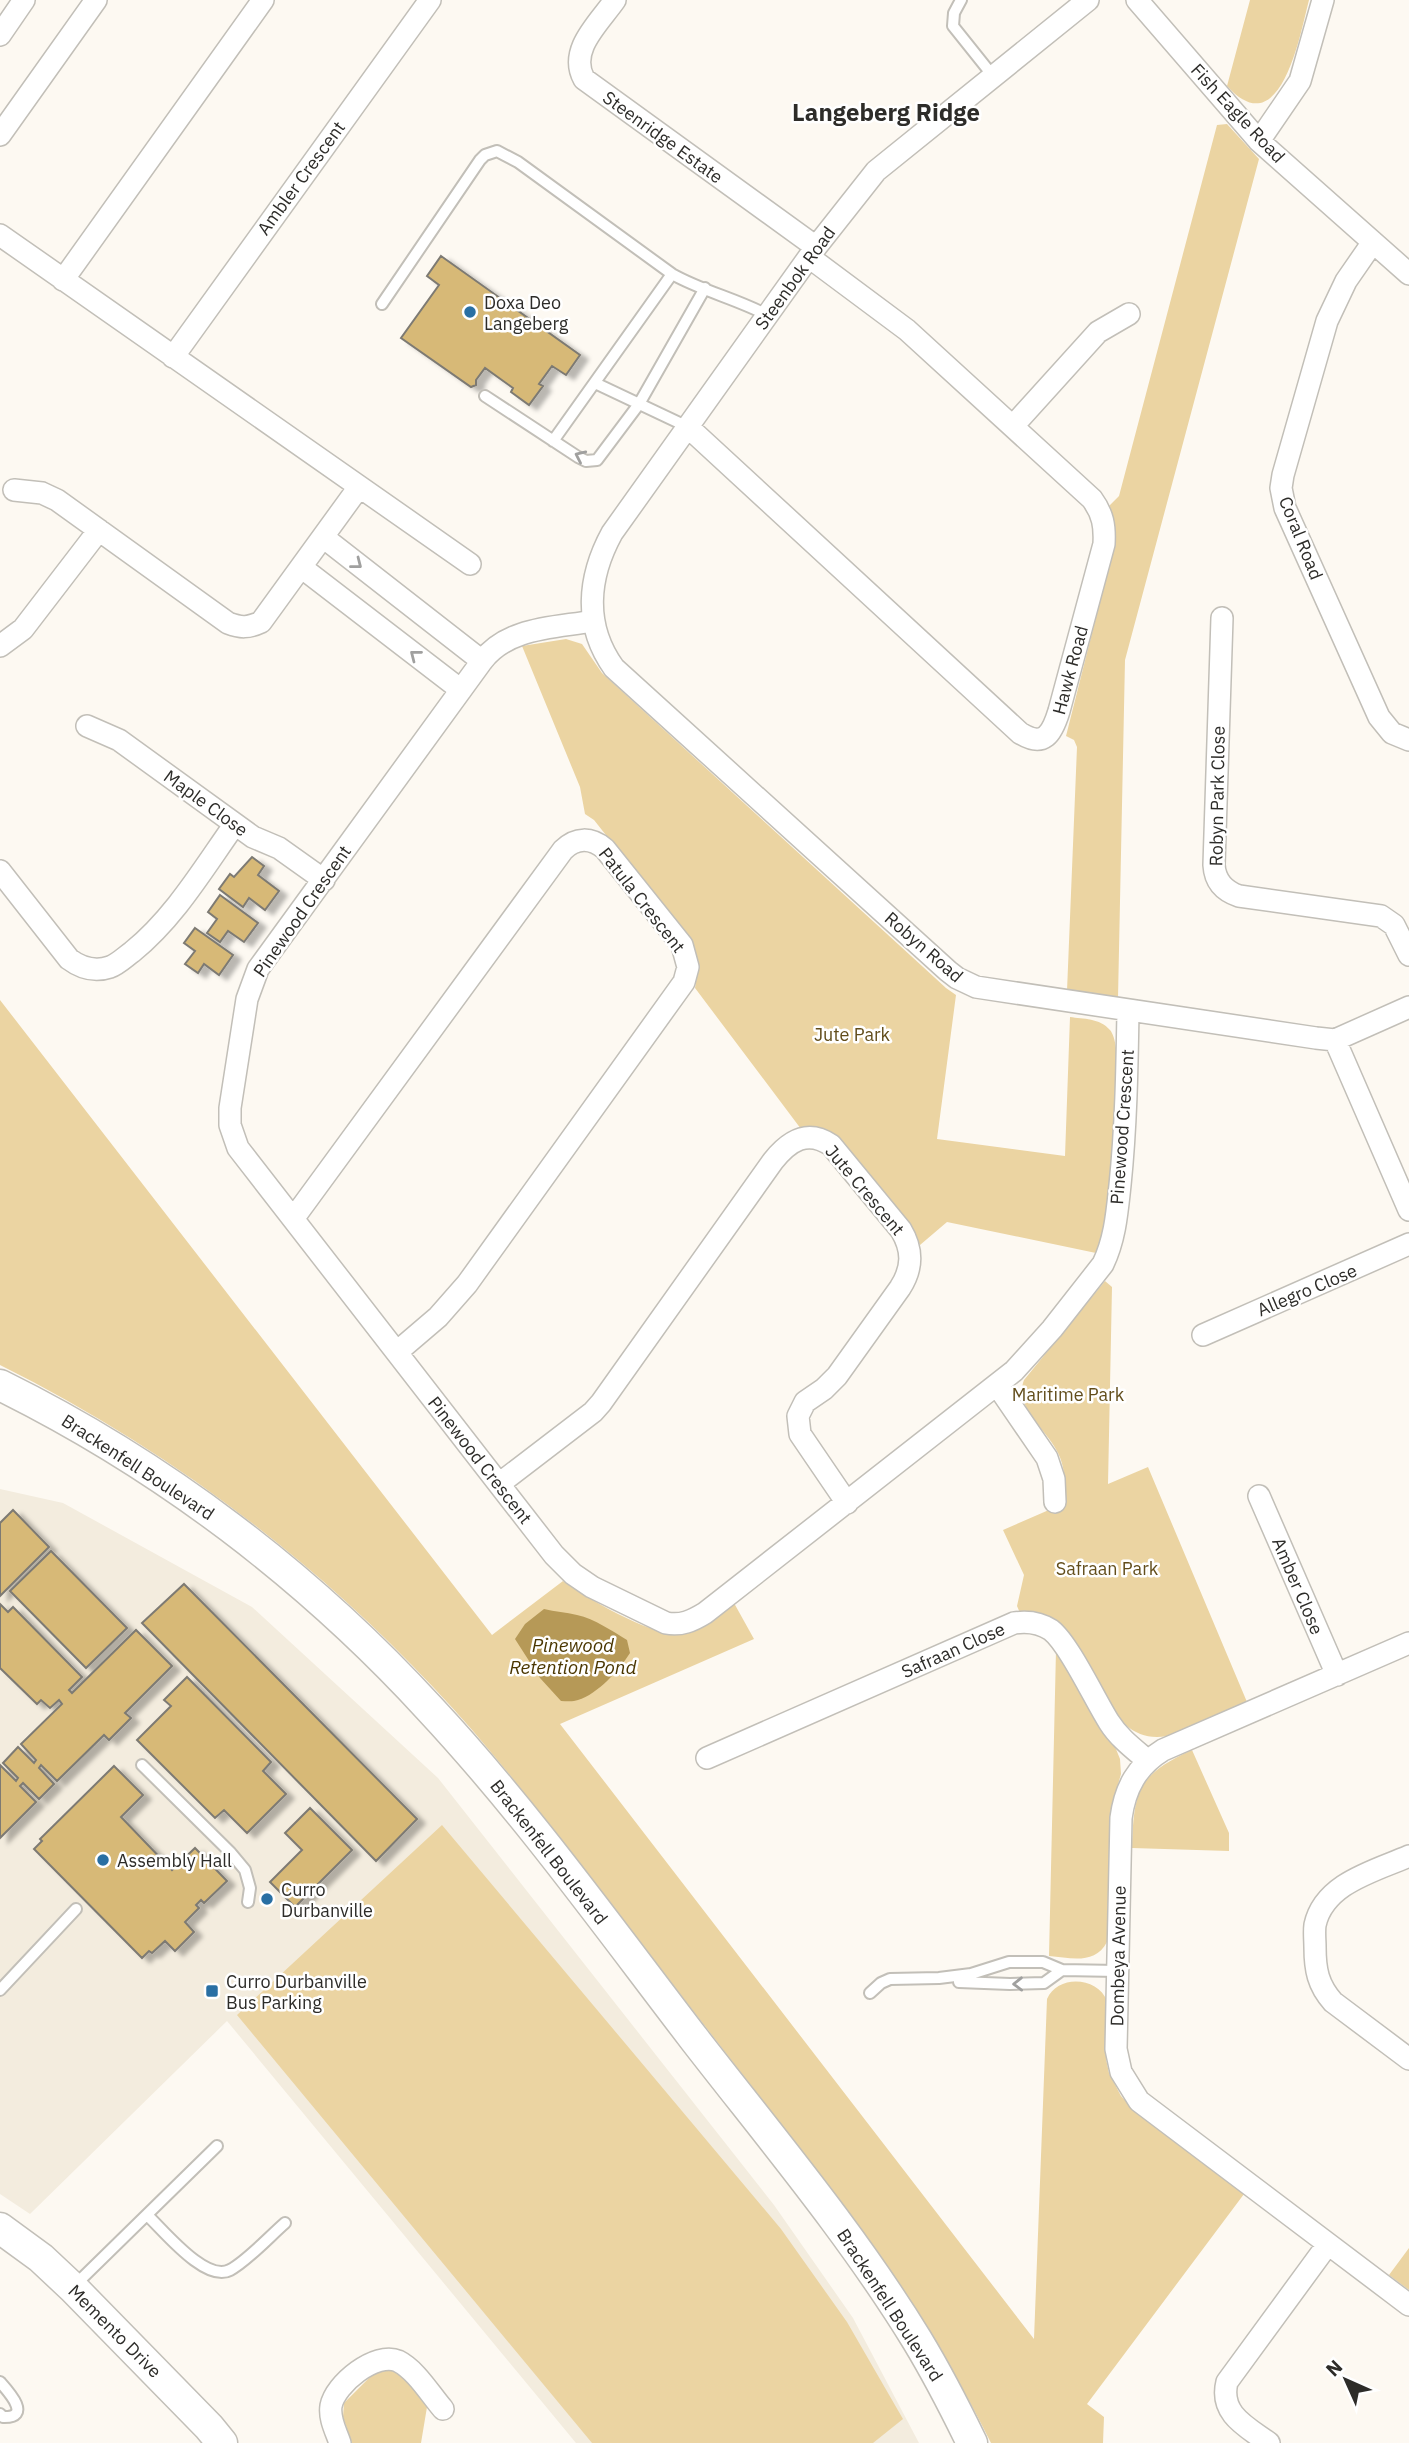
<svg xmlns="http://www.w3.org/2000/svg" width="1409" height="2443" viewBox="0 0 1409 2443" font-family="'IBM Plex Sans',sans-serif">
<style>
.built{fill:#f3ecde}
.green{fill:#ebd4a2}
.water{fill:#b69957}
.building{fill:#d7b977;stroke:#7d7a73;stroke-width:2;filter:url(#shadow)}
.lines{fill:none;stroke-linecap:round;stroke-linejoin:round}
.lane-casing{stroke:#c2bfb8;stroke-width:14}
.street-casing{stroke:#c2bfb8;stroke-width:24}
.secondary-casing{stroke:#c2bfb8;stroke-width:33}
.lane{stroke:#fff;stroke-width:10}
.street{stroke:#fff;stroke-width:21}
.secondary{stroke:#fff;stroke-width:30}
.oneway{stroke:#a0a09f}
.poi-dot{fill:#296fa3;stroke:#fff;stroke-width:2.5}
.labels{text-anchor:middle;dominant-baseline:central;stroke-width:5;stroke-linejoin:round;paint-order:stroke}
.street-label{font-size:18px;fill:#2d2c29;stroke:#fff}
.poi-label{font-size:18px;fill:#2d2c29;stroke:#fff;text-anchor:start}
.park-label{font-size:18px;fill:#624d1b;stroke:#fff}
.water-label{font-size:19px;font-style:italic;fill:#4a3600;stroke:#fff}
.district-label{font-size:24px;font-weight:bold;fill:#2d2c29;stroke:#fff}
</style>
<defs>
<filter id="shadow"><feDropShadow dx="8" dy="4.5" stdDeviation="2" flood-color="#0004"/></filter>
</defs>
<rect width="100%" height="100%" fill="#fdf9f2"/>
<path class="built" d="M0,1489L63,1503L252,1607L438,1778L774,2205L853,2318L919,2443H576L227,2021L30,2214L0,2194Z"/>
<path class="green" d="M1250,0H1309C1300,34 1281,146 1227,86Z
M1227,124L1259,159L1125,660L1118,998L1067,991L1077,747L1074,740L1066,736L1112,554C1115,536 1116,523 1109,506L1119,496L1217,125Z
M566,639L582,644L602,673L946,988L956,995L937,1139L1065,1156L1070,1017C1083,1019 1100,1018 1110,1030C1129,1052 1107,1204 1102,1239L1096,1253L947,1222L920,1245L911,1226L839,1139L832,1134L801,1129L695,988L699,963L693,945L594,820L585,814L580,787L522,646Z
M0,1000L492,1635L563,1581C587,1598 655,1639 684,1634C704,1631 719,1615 734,1603L754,1639L560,1724L1034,2339L1047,1999C1058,1974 1098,1977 1107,2001L1106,2059L1109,2073L1121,2096L1139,2115L1244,2194L1087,2404L1104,2417L1103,2443H991C949,2358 897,2279 841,2202C764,2102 686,2002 609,1902C552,1829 497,1754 433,1687C309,1555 162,1446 0,1365Z
M1105,1281L1112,1287L1108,1484L1148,1467L1247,1702L1167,1736C1110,1746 1099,1671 1068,1636C1061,1627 1032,1618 1020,1613L1017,1606L1024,1575L1003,1530L1065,1503C1065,1486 1066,1469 1058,1453C1048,1430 1013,1408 1024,1380Z
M1056,1650L1116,1749L1120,1759L1121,1774L1110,1813L1107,1942C1095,1965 1071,1958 1049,1956Z
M1192,1750L1229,1833V1851L1132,1848C1134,1791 1137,1775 1192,1750Z
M442,1825L781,2229L847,2322L903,2419L873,2443H592L237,2015Z
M1409,2248V2290L1389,2275Z
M386,2369C404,2373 416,2393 427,2407L421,2443H352L343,2417L344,2403L376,2371Z"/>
<path class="water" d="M544,1609C555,1612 566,1612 577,1615C595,1619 612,1631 627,1640L630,1653C619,1670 598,1694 578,1700C573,1702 566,1701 561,1701L540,1678L515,1639L525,1624Z"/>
<path class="building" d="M441,256L580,355L566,375L552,366L539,384L543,386L529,405L511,392L513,388L485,368L476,380V385L471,387L401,338L439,285L427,276Z
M252,857L264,866L258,875L279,891L265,910L249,898L243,907L219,889L230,874L234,877Z
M220,895L258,923L244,942L228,931L220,942L207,933L217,919L208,912Z
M195,928L233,955L219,975L204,964L198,973L185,964L195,951L184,943Z
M13,1510L49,1547L0,1596V1523Z
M51,1551L127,1628L86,1668L10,1591Z
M184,1584L417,1819L376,1861L142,1623Z
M0,1604L8,1612L13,1607L82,1677L69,1690L72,1693L136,1630L172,1666L125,1713L131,1718L109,1740L104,1735L57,1781L41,1765L39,1768L54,1784L39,1799L23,1783L20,1786L36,1802L0,1838V1765L16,1781L18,1778L3,1763L18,1747L34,1763L36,1760L21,1744L62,1704L59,1700L50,1708L41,1700L37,1704L0,1668Z
M187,1677L271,1762L263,1771L286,1794L247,1833L224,1810L215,1818L137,1740L171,1706L164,1700Z
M114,1766L143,1795L121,1817L172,1870L195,1848L227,1881L204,1903L201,1900L196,1905L199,1908L185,1922L194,1932L175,1951L165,1941L152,1953L149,1951L142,1958L34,1849L42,1841L40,1839Z
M310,1808L352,1850L295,1907L270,1882L302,1850L285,1833Z"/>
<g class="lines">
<g class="lane-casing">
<path id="lane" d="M961,0L954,13L953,26L993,76
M382,304L480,160L485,155L497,151L518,162L672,274C702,291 737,299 767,315
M595,383L688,427
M485,396L578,457L586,461L597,460L639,404L705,288
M553,441L672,274
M142,1765L230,1852L245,1870L250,1888L248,1902
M959,1982L1010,1984L1044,1983L1062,1970
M0,1990L76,1909
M870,1993L881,1983L890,1979L939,1978L971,1974L1009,1962H1043L1062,1970L1118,1971
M148,2216C164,2231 206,2283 230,2270C247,2261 270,2236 285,2223
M74,2286L217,2146
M0,2382C8,2391 33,2418 3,2417L0,2414"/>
</g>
<g class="street-casing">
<path id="street" d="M615,0C599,23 568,50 584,79L816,247
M1088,0L876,171L816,247L612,533C588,577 583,625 614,668L948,971L957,978L976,987L1316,1038L1335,1040L1409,1007
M1137,0L1259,141L1409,274
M0,35L24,0
M0,135L96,0
M1259,141L1300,81L1323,0
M0,235L470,564
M1373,242L1346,281L1327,321L1283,475L1281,488L1285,508L1379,717L1392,733L1409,740
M63,280L263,0
M173,357L430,0
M1013,426L1098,332L1129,314
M688,427L1020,733C1044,748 1052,734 1059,711L1104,544C1105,526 1103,514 1092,499L907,330L809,257
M14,490L42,493L57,500L228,623C241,628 248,628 261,622L359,487
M323,537L482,661
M301,567L461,690
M1222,618L1214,865C1215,881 1224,891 1239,896L1381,916L1394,925L1409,955
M593,621C554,628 508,627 482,661L258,969L247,999L230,1108V1125L238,1148L554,1555L573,1574L592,1587L666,1623C681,1626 692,1621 705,1613L1014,1371L1052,1329L1103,1264C1115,1239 1117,1213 1120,1185C1126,1127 1127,1070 1128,1011
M0,646L23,629L99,530
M87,726L119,740L253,837L279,848L324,880
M0,871L69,959C81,968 95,972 110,967C118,964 125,957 132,952C175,917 203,869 235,824
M1335,1040L1409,1210
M293,1219L563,850C576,837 591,837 605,849L682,945L688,967L684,982L467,1284L438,1317L397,1352
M1203,1335L1409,1244
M997,1385L1047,1458L1054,1479L1055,1502
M499,1484L593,1412L601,1403L773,1161C789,1141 807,1129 831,1145L901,1230C913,1250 913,1268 900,1288L837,1376L824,1389L805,1402L798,1416L800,1434L847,1503
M1259,1496L1337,1675
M1409,1643L1163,1750C1137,1766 1125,1788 1121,1818L1116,2049L1121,2072L1139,2101L1409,2305
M707,1758L1014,1623C1027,1621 1039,1622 1051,1630C1069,1644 1095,1700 1109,1722C1119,1738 1134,1749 1148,1761
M1409,1856C1375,1871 1324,1883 1315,1925C1314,1932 1315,1940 1315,1947C1315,1970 1318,1985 1333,2002L1409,2059
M340,2443C336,2431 329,2419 331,2406C335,2384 376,2351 398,2361C416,2370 430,2394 443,2409
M1269,2443C1247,2427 1219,2414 1227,2382L1328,2244"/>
</g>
<g class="secondary-casing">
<path id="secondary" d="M0,1385C162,1465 308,1576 430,1709C526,1812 609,1928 695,2040C771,2138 852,2234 917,2340C937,2373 955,2408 972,2443
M0,2228L41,2258L73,2288L209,2427L222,2443"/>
</g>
<use href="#lane" class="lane"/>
<use href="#street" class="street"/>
<use href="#secondary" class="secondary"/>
</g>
<defs><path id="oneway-chevron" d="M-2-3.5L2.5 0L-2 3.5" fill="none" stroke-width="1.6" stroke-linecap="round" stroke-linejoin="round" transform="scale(1.75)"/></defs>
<g class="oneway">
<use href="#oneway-chevron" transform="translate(580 456) rotate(-155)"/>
<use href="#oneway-chevron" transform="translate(357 564) rotate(38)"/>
<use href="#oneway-chevron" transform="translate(415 655) rotate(-142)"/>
<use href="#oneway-chevron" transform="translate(1018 1984) rotate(179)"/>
</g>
<g class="poi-dot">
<circle cx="470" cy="312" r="7"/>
<circle cx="103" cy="1860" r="7"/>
<circle cx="267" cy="1899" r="7"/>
<rect x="205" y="1984" width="14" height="14" rx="3.5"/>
</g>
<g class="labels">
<g class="street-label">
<text transform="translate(1238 113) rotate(47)">Fish Eagle Road</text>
<text transform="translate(663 137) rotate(36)">Steenridge Estate</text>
<text transform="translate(301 178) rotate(-54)">Ambler Crescent</text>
<text transform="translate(795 278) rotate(-54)">Steenbok Road</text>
<text transform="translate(1301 538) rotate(68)">Coral Road</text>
<text transform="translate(1070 670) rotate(-75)">Hawk Road</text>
<text transform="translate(1217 796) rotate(-89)">Robyn Park Close</text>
<text transform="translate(206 803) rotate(36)">Maple Close</text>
<text transform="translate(642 900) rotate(52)">Patula Crescent</text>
<text transform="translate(302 911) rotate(-55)">Pinewood Crescent</text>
<text transform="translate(924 947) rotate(41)">Robyn Road</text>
<text transform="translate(1122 1127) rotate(-86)">Pinewood Crescent</text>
<text transform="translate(865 1190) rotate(50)">Jute Crescent</text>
<text transform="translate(1307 1290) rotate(-23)">Allegro Close</text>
<text transform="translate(480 1460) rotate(52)">Pinewood Crescent</text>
<text transform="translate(138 1467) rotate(33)">Brackenfell Boulevard</text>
<text transform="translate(1298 1586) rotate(67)">Amber Close</text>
<text transform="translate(953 1650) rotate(-24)">Safraan Close</text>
<text transform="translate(549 1852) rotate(52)">Brackenfell Boulevard</text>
<text transform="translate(1118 1956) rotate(-89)">Dombeya Avenue</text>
<text transform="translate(890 2305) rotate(57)">Brackenfell Boulevard</text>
<text transform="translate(115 2331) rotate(45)">Memento Drive</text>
</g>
<g class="poi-label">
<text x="484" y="302">Doxa Deo<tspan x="484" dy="21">Langeberg</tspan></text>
<text x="117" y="1860">Assembly Hall</text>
<text x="281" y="1889">Curro<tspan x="281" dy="21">Durbanville</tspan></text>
<text x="226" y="1981">Curro Durbanville<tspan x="226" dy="21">Bus Parking</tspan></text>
</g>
<g class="park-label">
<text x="852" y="1034">Jute Park</text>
<text x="1068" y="1394">Maritime Park</text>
<text x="1107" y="1568">Safraan Park</text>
</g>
<g class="water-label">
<text x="573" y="1645">Pinewood<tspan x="573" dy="22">Retention Pond</tspan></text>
</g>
<g class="district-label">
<text x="886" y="112">Langeberg Ridge</text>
</g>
</g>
<g transform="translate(1346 2380) rotate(315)" stroke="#ffffff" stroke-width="5" paint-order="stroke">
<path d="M0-5L12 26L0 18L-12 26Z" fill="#2d2c29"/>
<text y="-10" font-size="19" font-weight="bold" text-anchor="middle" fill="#2d2c29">N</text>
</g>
</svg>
